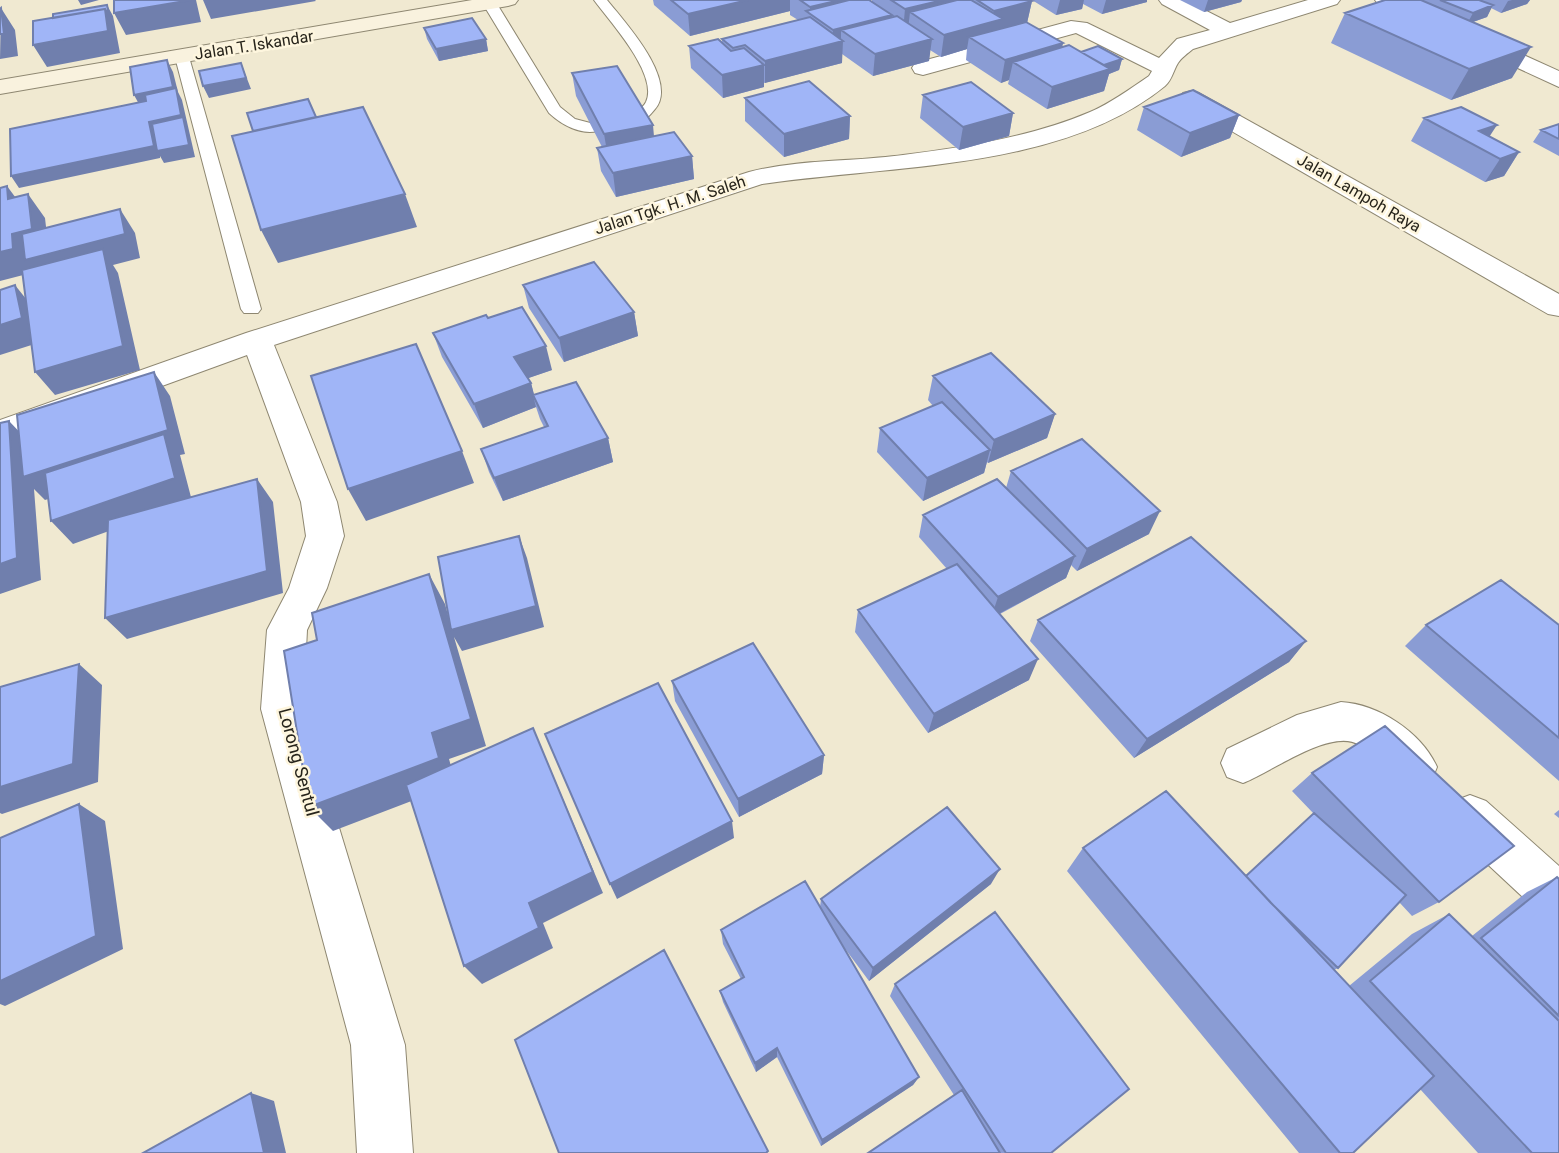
<svg xmlns="http://www.w3.org/2000/svg" width="1559" height="1153" viewBox="0 0 1559 1153" font-family="Roboto,sans-serif">
<style>
.lines{fill:none;stroke-linecap:round;stroke-linejoin:round}
.lane-casing{stroke:#8e8771;stroke-width:2}
.street-casing{stroke:#8e8771;stroke-width:2}
.secondary-casing{stroke:#8e8771;stroke-width:2}
.lane{fill:#fff;fill-rule:evenodd}
.street{fill:#fff;fill-rule:evenodd}
.secondary{fill:#f9f2de;fill-rule:evenodd}
.wall{fill:#8a9cd4}
.shaded-wall{fill:#707fad}
.building{fill:#a0b5f7;stroke:#707fad;stroke-width:2}
.labels{text-anchor:middle;dominant-baseline:central;stroke-width:5;stroke-linejoin:round;paint-order:stroke}
.far-street-label{font-size:16px;fill:#27241b;stroke:#fef6de}
.street-label{font-size:18px;fill:#27241b;stroke:#fef6de}
</style>
<rect width="100%" height="100%" fill="#f0e9d1"/>
<g class="lines">
<g class="lane-casing">
<path id="lane" d="M490,0L497,4L560,107L575,119L598,125L601,128L598,131C580,135 562,125 549,113L483,4Z
M594,0H607C625,22 679,81 655,109C650,115 645,121 638,123L630,118C635,113 643,108 646,102C659,74 609,21 594,0Z
M182,53L189,57L261,309L258,313H244L241,309L175,57Z"/>
</g>
<g class="street-casing">
<path id="street" d="M1159,0H1185L1230,23L1308,0H1340L1337,4L1193,49C1188,53 1181,58 1178,63C1173,71 1172,80 1165,86C1061,171 889,165 762,184L274,345L337,502L344,536L327,588L307,630L303,709L405,1045L413,1153H357L351,1045L261,709L267,630L289,588L306,536L301,502L247,355L0,445V420L246,333L749,172C799,159 852,162 903,155C966,147 1031,137 1090,112C1111,103 1130,89 1149,76L1152,71L1076,33L923,75L915,73L912,68L915,63L1071,21L1087,23L1159,58L1177,39L1210,30L1162,4Z
M1375,0H1402L1559,71V87L1378,4Z
M1191,91L1199,93L1559,294V316L1548,314L1183,103L1179,98L1183,93Z
M1341,702C1379,704 1422,733 1437,767L1431,782L1415,788C1392,779 1379,759 1359,745C1332,727 1270,773 1243,783L1227,777L1221,763L1227,749L1297,715Z
M1470,795L1486,801L1559,866V922L1542,915L1454,833L1447,817L1454,801Z"/>
</g>
<g class="secondary-casing">
<path id="secondary" d="M472,0H518L515,4L508,6L0,94V80Z"/>
</g>
<use href="#lane" class="lane"/>
<use href="#street" class="street"/>
<use href="#secondary" class="secondary"/>
</g>
<path class="wall" d="M653,0H869L872,2V0H1029L1032,1L1027,23L1063,43L1062,47L1122,59L1119,70L1109,74L1104,91L1047,109L1008,84L1009,80L1001,83L966,60L967,49L941,57L930,50L929,61L873,76L842,54V63L764,83V87L723,98L691,68L689,46L722,43V39L798,20L790,15V6V11L690,36L654,5Z
M1032,0H1147V2L1102,14L1083,4L1082,9L1056,15Z
M1180,0H1242L1241,2L1204,12Z
M1385,0H1530L1527,4L1501,13L1491,8L1487,17L1473,22L1512,78L1451,100L1331,43L1345,13Z
M424,28L486,39L488,51L439,61L427,39Z
M572,73L654,136L692,156L694,179L616,197L601,171L597,148L602,147L576,96Z
M923,95L1013,113L1009,136L959,150L920,118Z
M745,98L850,116L849,139L784,157L745,121Z
M1144,107L1239,115L1230,138L1181,157L1137,130Z
M1424,118L1489,137L1519,152L1504,176L1485,182L1411,141Z
M1559,124V156L1533,142L1541,130Z
M523,285L634,312L638,336L564,362L529,308Z
M488,318L552,370L528,378L531,383L534,395L608,438L613,462L503,501L489,472L481,449L544,427L540,419L536,407L483,428L442,357L433,333Z
M933,376L1055,414L1047,438L988,463L987,462L984,473L923,501L877,452L880,428L933,406L928,400Z
M1011,471L1149,534L1077,571L1071,565L1066,578L1000,614L1029,680L928,733L855,632L858,610L947,569L919,537L923,515L1006,488Z
M1038,620L1306,641L1289,662L1134,758L1030,641Z
M1426,625H1559V781L1405,646Z
M672,681L824,755L822,774L739,817L675,701Z
M1312,773L1439,902L1412,916L1399,902L1338,968L1334,970L1349,986L1412,934L1449,914L1472,936L1527,892L1557,877L1559,879V1153H1478L1420,1089L1353,1153H1299L1067,871L1083,848L1245,876L1314,814L1292,791Z
M1559,810V818L1554,814Z
M991,884L869,981L840,942L919,1077L913,1085L821,1146L777,1057L756,1072L723,1002L720,991L741,979L723,944L721,930L820,907L821,899Z
M895,984L1051,1153H868L954,1095L890,996Z"/>
<path class="shaded-wall" d="M78,0H99L81,5Z
M191,0H196L201,22L126,35L114,13Z
M203,0H315L316,1L211,19Z
M748,0H790V11L690,36L688,14Z
M840,0H868L810,14V7Z
M943,0H962L910,12L908,30L903,31L905,9Z
M1060,0H1084L1082,9L1056,15Z
M1106,0H1147V2L1102,14Z
M1208,0H1242L1241,2L1204,12Z
M1512,0H1530L1527,4L1501,13L1508,1Z
M1032,1L1027,23L969,37L967,49L941,57L944,35L993,22L994,11Z
M107,5L113,16L120,53L47,67L33,45L105,9Z
M1493,5L1487,17L1467,24L1473,13Z
M1,8L15,30L18,56L0,59Z
M892,15L890,37L841,30V41H843L842,63L765,83V61L832,44L833,30Z
M486,39L488,51L439,61L436,49Z
M932,39L929,61L873,76L875,54Z
M1063,43L1058,65L1013,62L1009,80L1001,83L1005,60Z
M1531,47L1512,78L1451,100L1469,69Z
M1122,59L1119,70L1109,74L1104,91L1047,109L1052,87L1101,66Z
M167,60L173,72L178,92L182,100L195,157L164,163L160,156V158L19,188L11,176L149,122L134,95Z
M241,63L251,89L209,98L203,86Z
M764,65V87L723,98L722,75Z
M1013,113L1009,136L959,150L963,127Z
M1239,115L1230,138L1181,157L1190,133Z
M850,116L849,139L784,157V134Z
M653,125L655,148L608,157L604,134Z
M1497,125L1482,148L1479,131Z
M1519,152L1504,176L1485,182L1500,159Z
M692,156L694,179L616,197L613,173Z
M7,186L24,209L8,199Z
M28,194L45,218L49,253L120,209L135,233L140,258L113,265L118,273L140,370L55,395L35,372L31,273L0,281V252L12,234Z
M405,194L417,227L278,263L261,230Z
M15,285L34,309L41,342L0,355V325Z
M634,312L638,336L564,362L559,338Z
M546,346L552,370L520,381L514,357Z
M154,372L170,396L185,454L180,455L192,501L73,544L51,521L170,459L45,500L34,489L41,580L0,594V564L9,421L31,444Z
M531,383L536,402L533,395L536,407L483,428L474,404Z
M1055,414L1047,438L988,463L994,440Z
M608,438L613,462L503,501L494,478Z
M990,450L984,473L923,501L927,478Z
M462,451L474,483L366,521L348,489Z
M257,479L273,502L283,593L127,639L105,618Z
M1160,511L1149,534L1077,571L1087,549Z
M519,536L527,558L544,627L462,651L454,637L486,746L449,759L456,784L333,831L309,807L432,733L429,574L445,604L452,630Z
M1075,556L1066,578L991,618L998,597Z
M1306,641L1289,662L1134,758L1147,739Z
M1038,659L1029,680L928,733L934,714Z
M79,664L102,685L98,782L2,814L0,813V787Z
M533,728L603,893L543,923L553,948L482,984L464,966L529,903Z
M824,755L822,774L739,817L738,799Z
M79,804L105,821L123,949L5,1006L0,1004V981Z
M732,821L734,838L617,899L610,884Z
M1000,869L991,884L869,981L873,968Z
M777,1048V1057L756,1072L755,1063Z
M919,1077L913,1085L821,1146L822,1140Z
M251,1093L274,1101L286,1153H264Z"/>
<path class="building" d="M114,0H191L114,13Z
M671,0H748L688,14Z
M800,0H840L810,7Z
M849,0H869L892,15L833,30L806,11Z
M891,0H943L905,9Z
M957,0H971L1003,19L944,35L910,12Z
M977,0H1029L1032,1L994,11Z
M1385,0H1421L1531,47L1469,69L1345,13Z
M1440,0H1479L1493,5L1473,13Z
M107,5L109,15L105,9L53,18V14Z
M1,8L4,34H0V9Z
M105,9L108,31L33,45V21Z
M897,16L932,39L875,54L841,30Z
M810,17L843,41L765,61L745,45L733,48L722,39Z
M472,18L486,39L436,49L424,28Z
M1026,22L1063,43L1005,60L969,37Z
M718,39L731,51L744,48L764,65L722,75L689,46Z
M1069,45L1110,69L1052,87L1013,62Z
M1098,46L1122,59L1104,65L1081,52Z
M167,60L173,87L134,95L130,67Z
M241,63L246,78L203,86L199,71Z
M617,66L653,125L604,134L572,73Z
M809,81L850,116L784,134L745,98Z
M971,82L1013,113L963,127L923,95Z
M176,88L181,115L149,122L154,146L11,176L10,129L146,101L145,95Z
M1193,90L1239,115L1190,133L1144,107Z
M308,99L316,117L253,131L247,113Z
M363,107L405,194L261,230L232,136Z
M1461,107L1497,125L1479,131L1519,152L1500,159L1424,118Z
M183,117L189,145L157,151L152,124Z
M1559,124V139L1541,130Z
M674,132L692,156L613,173L597,148Z
M7,186L8,199L28,194L32,229L12,234L13,249L0,252V188Z
M120,209L125,234L25,260L22,234Z
M103,249L123,346L35,372L22,270Z
M594,262L634,312L559,338L523,285Z
M15,285L22,318L0,325V290Z
M522,307L546,346L514,357L531,383L474,404L433,333L486,315L488,318Z
M416,344L462,451L348,489L311,376Z
M991,353L1055,414L994,440L933,376Z
M154,372L168,430L23,477L17,415Z
M576,382L608,438L494,478L481,449L548,426L533,395Z
M942,402L990,450L927,478L880,428Z
M9,421L17,558L0,564V423Z
M164,434L175,478L51,521L45,473Z
M1082,439L1160,511L1087,549L1011,471Z
M257,479L267,571L105,618L108,520Z
M997,479L1075,556L998,597L923,515Z
M519,536L536,606L451,630L438,557Z
M1191,537L1306,641L1147,739L1038,620Z
M957,564L1038,659L934,714L858,610Z
M429,574L471,719L432,733L439,758L309,807L284,651L317,640L312,613Z
M1501,580L1559,625V738L1426,625Z
M753,643L824,755L738,799L672,681Z
M79,664L73,764L0,787V687Z
M658,683L732,821L610,884L545,734Z
M1385,726L1514,846L1439,902L1312,773Z
M533,728L593,872L529,903L539,928L464,966L406,785Z
M1166,791L1434,1076L1353,1153H1340L1083,848Z
M79,804L96,936L0,981V838Z
M947,807L1000,869L873,968L821,899Z
M1314,813L1406,895L1338,968L1271,903L1246,876Z
M1557,877L1559,879V1016L1481,938Z
M805,881L919,1077L822,1140L777,1048L755,1063L720,991L744,977L721,930Z
M995,912L1129,1089L1051,1153H1006L895,984Z
M1449,914L1559,1021V1153H1532L1370,981Z
M664,950L768,1151L766,1153H559L515,1040Z
M962,1090L1000,1153H868Z
M251,1093L264,1153H143Z"/>
<g class="labels">
<g class="far-street-label">
<text transform="translate(254 45) rotate(-9)">Jalan T. Iskandar</text>
<text transform="translate(1359 193) rotate(30)">Jalan Lampoh Raya</text>
<text transform="translate(670 205) rotate(-18)">Jalan Tgk. H. M. Saleh</text>
</g>
<g class="street-label">
<text transform="translate(299 762) rotate(75)">Lorong Sentul</text>
</g>
</g>
</svg>
